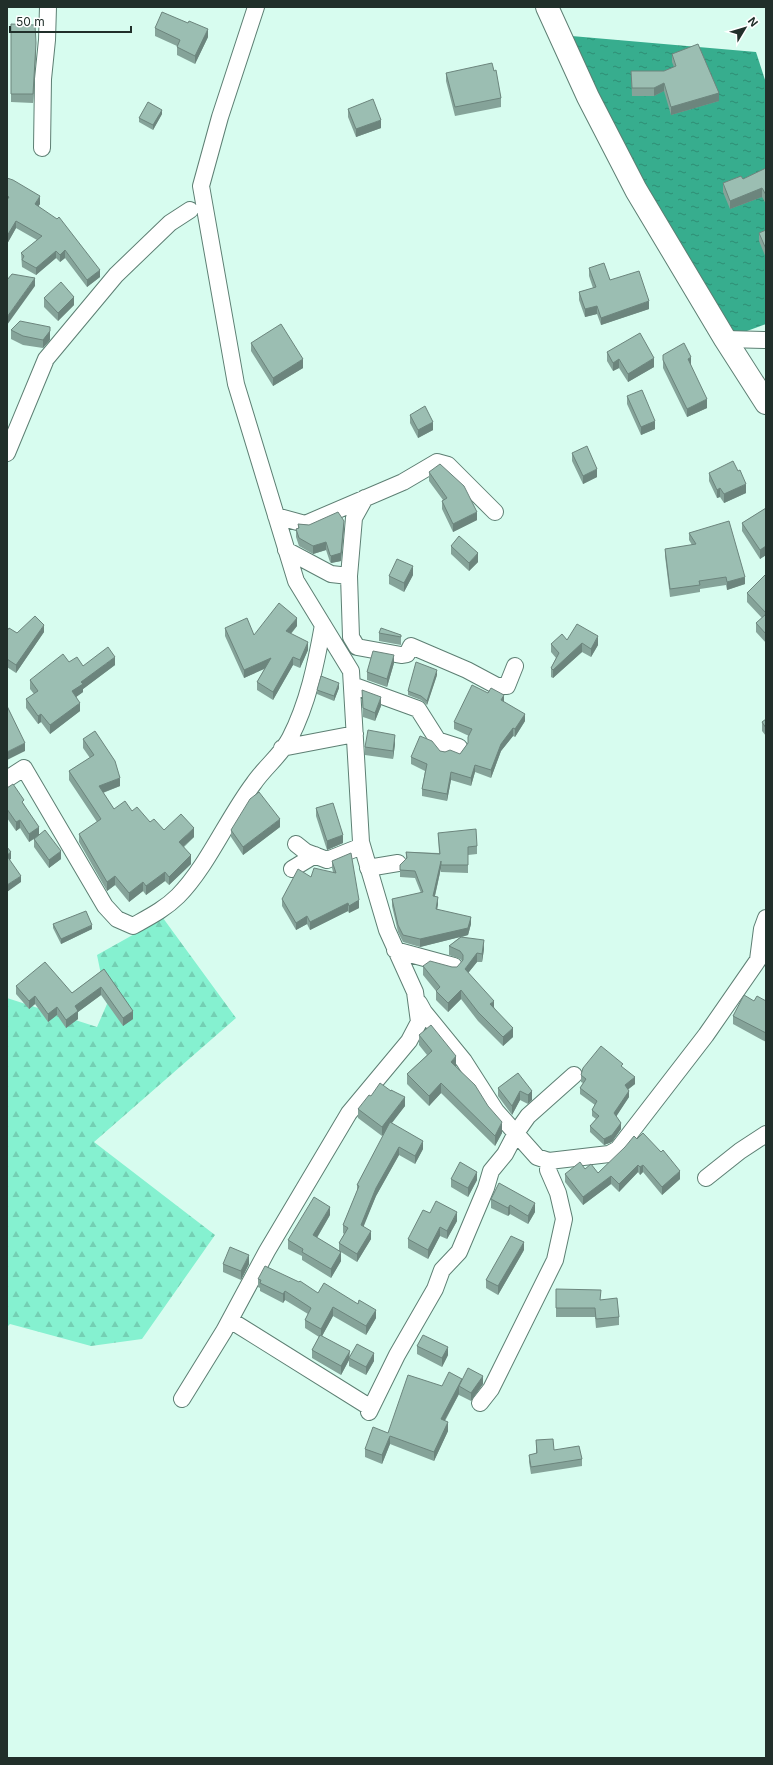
<svg xmlns="http://www.w3.org/2000/svg" width="773" height="1765" viewBox="0 0 773 1765" font-family="Inter,sans-serif">
<style>
.forest{fill:url(#forest-firs)}
.water{fill:url(#water-ripples)}
.lines{fill:none;stroke-linecap:round;stroke-linejoin:round}
.minor-casing{stroke:#5d7f73;stroke-width:18}
.secondary-casing{stroke:#5d7f73;stroke-width:24}
.minor{stroke:#fff;stroke-width:16}
.secondary{stroke:#fff;stroke-width:22}
.wall{fill:#85a399}
.shaded-wall{fill:#6c857d}
.building{fill:#9bbeb2;stroke:#6c857d}
</style>
<defs>
<pattern id="forest-firs" width="22" height="20" patternUnits="userSpaceOnUse"><rect width="22" height="20" fill="#85f1d0"/><path d="M5 1l3.5 6h-7zM16 11l3.5 6h-7z" fill="#73cfb3"/></pattern>
<pattern id="water-ripples" width="26" height="14" patternUnits="userSpaceOnUse"><rect width="26" height="14" fill="#37ad8e"/><path d="M2 4q2-2 4 0t4 0M15 11q2-2 4 0t4 0" fill="none" stroke="#2e8d74"/></pattern>
</defs>
<rect width="100%" height="100%" fill="#d7fcef"/>
<path class="forest" d="M163,918L236,1018L94,1142L215,1235L142,1339L91,1346L10,1324L7,1327V998L97,1027L107,1004L97,955Z"/>
<path class="water" d="M560,35L756,52L766,83V324L725,339Z"/>
<g class="lines">
<g class="minor-casing">
<path id="minor" d="M42,148L43,79L47,40L48,7
M725,339L766,340
M7,453L46,359L116,275L170,223L190,210
M276,516L305,524L403,482L437,462L448,465L495,512
M286,550L331,574L349,576L354,518L365,498
M349,576L351,637L357,647L401,655L407,654L411,646L467,670L497,686H507L515,666
M352,685L418,709L444,750
M437,740L459,747
M282,748L355,734
M7,779L24,768L105,906L117,919L133,926C149,917 165,909 178,896C207,867 228,817 254,783C264,768 282,754 290,738C308,703 316,664 323,625
M296,844L306,852L327,860L362,846
M368,868L398,863
M292,869L315,855
M395,950L454,966
M419,1003L424,1012L464,1061L496,1111L537,1157L549,1161L609,1154L618,1149L706,1035L758,960L762,929L766,918
M706,1178L740,1151L766,1134
M230,1320L371,1408
M182,1399L224,1331L267,1251L349,1113L409,1041L419,1022L415,992L387,930L361,842L351,671L296,581L236,384L201,186L220,117L256,7
M480,1403L491,1389L555,1260L564,1219L558,1193L548,1170L549,1161
M369,1412L397,1355L435,1289L442,1270L459,1252L486,1188L491,1171L505,1154L516,1133L528,1116L574,1075"/>
</g>
<g class="secondary-casing">
<path id="secondary" d="M547,7L588,97L636,190L725,339L766,403"/>
</g>
<use href="#minor" class="minor"/>
<use href="#secondary" class="secondary"/>
</g>
<path class="wall" d="M11,24L36,51L33,103L11,102Z
M155,28L208,37L195,64L177,55V46L155,36Z
M672,54L719,101L671,115L664,91L654,96H632L631,71H664L674,67L672,62Z
M494,71L501,98V107L455,116L446,81V73Z
M348,109L381,128L356,137L348,117Z
M162,114L153,130L139,122V118Z
M766,168V204L762,197L730,209L723,192V183L743,179Z
M7,178L40,204L38,206L100,277L87,287L65,258L60,262L56,258L36,275L22,267L21,253L37,240L16,228L7,244Z
M766,230V258L759,241V233Z
M589,268L610,280L649,309L601,325L597,314L585,317L579,300V292L593,288L589,276Z
M44,298L74,305L58,321L44,307Z
M11,330L50,335V340L43,348L23,345L11,339Z
M251,343L303,368L273,386L251,351Z
M607,352L654,367L628,382L619,368L613,371L607,361Z
M663,355L691,366L707,408L687,417L663,368Z
M627,396L655,429L641,435L627,404Z
M410,415L433,430L418,438L410,423Z
M572,453L597,477L583,484L572,461Z
M429,472L477,520L453,532L442,509V501L443,500L429,481Z
M709,473L746,493L724,503L720,497L717,498L709,481Z
M766,505V555L760,559L742,531V523L766,508Z
M298,524L344,528L341,561L331,563L330,562L326,550L313,554L299,546L296,537V529L298,528Z
M689,533L745,584L727,590L726,585L700,589V592L670,597L665,556V549L692,545L689,540Z
M451,546L478,562L469,571L451,554Z
M766,574V643L756,632V623L762,618L747,602V593Z
M413,575L404,592L389,584V576Z
M297,626L291,634L308,650L300,668L293,665L273,700L257,690V682L265,668L244,678L225,636V628L254,635Z
M7,631L17,633L44,632L16,673L7,667Z
M379,633L401,635V645L379,641Z
M567,640L598,645L591,657L582,652L553,678L551,677V668L556,658L551,652V644Z
M69,662L83,666L115,665L83,689V692L76,697L80,711L50,734L41,722L38,724L26,708V699L34,694L30,689V680Z
M394,663L387,687L367,680V672Z
M437,675L427,705L421,700L408,695V691Z
M339,688L334,701L317,694V690Z
M362,690L381,706L375,721L363,717Z
M504,702L525,721L515,737L513,736L501,751L491,778L475,772L471,786L451,780L447,801L422,796V789L425,771L411,764V757L440,751L460,754L468,743L469,736L454,729V722Z
M766,719V736L762,731V722Z
M83,739L120,786L103,793L114,809L132,811L164,830L194,837L184,847L191,864L169,885L165,881L146,895L143,891L129,902L115,885L107,891L79,842V834L97,822L69,780V771L90,758L83,748Z
M395,744L393,759L365,755V747Z
M7,788L24,804L39,835L61,859L49,868L34,847V839L29,842L20,828L16,831L7,818Z
M316,808L343,843L327,850L316,816Z
M280,827L243,855L231,837V830Z
M438,833L477,846V854L468,855V873L441,872V868L435,896L438,904L437,909L471,924L468,935L462,937L484,949L482,962H477L468,973L494,1007L513,1037L503,1046L478,1021L461,999L448,1012L436,1000V991L423,975V966L457,967L462,961L460,959L449,955V946L460,937L420,947L403,942L398,932L392,906V899L421,893L415,878L400,877V865L406,859V852L439,853Z
M332,861L359,908L349,913L348,911L310,930L307,924L296,930L282,906V899L311,877L333,872L332,868Z
M53,924L92,929L61,944L53,928Z
M104,969L133,1019L123,1026L101,995L78,1012V1019L66,1028L57,1015L48,1022L35,1004L29,1009L16,994V986L72,993Z
M754,1001H766V1042L733,1024V1016Z
M419,1035L456,1066L502,1133L495,1146L441,1093L429,1106L407,1084V1074L427,1055L419,1045Z
M623,1068L635,1084L628,1089L629,1097L616,1116L621,1129L612,1142L604,1145L590,1132V1126L596,1119L592,1116V1110L595,1105L580,1094V1088L583,1083L581,1082V1075Z
M518,1073L532,1100L528,1104L520,1100L512,1115L498,1096V1088Z
M371,1096L405,1106L391,1123L423,1149L415,1164L399,1155L376,1196L363,1226L371,1239L357,1262L341,1252V1261L331,1278L302,1260V1256L288,1249V1240L330,1215L317,1238L339,1251V1243L344,1234L343,1233V1225L357,1191V1185L387,1129L382,1136L358,1118V1109Z
M637,1139L680,1179L662,1195L643,1172L640,1175L638,1172L619,1192L611,1184L583,1205L565,1182V1174L585,1169L598,1173Z
M451,1179L477,1180L468,1197L451,1187Z
M491,1199L535,1212L528,1224L510,1214L508,1216L491,1208Z
M430,1213L457,1221L447,1239L440,1236L428,1259L408,1248V1239Z
M524,1250L498,1295L486,1288V1280Z
M223,1264H249L241,1280L223,1272Z
M258,1279L318,1293L376,1318L366,1335L333,1316L322,1336L350,1357L374,1361L366,1375L349,1366V1360L341,1375L312,1358V1350L319,1337L305,1328V1320L308,1314L285,1300L283,1303L260,1291V1288L258,1287Z
M556,1289L601,1300L619,1317V1325L596,1328L595,1317H556Z
M417,1346L448,1355L442,1367L417,1354Z
M462,1379L483,1384L471,1401L459,1395V1394L445,1421L448,1431L434,1461L390,1444L382,1464L365,1457V1449L388,1433L442,1386Z
M536,1440L554,1450L582,1459V1466L531,1474L529,1462V1455L536,1454Z"/>
<path class="shaded-wall" d="M208,29V37L195,64V56Z
M36,43V51L33,103V94Z
M664,83V91L654,96V88Z
M719,93V101L671,115V107Z
M162,110V114L153,130V125Z
M381,120V128L356,137V129Z
M762,188V197L730,209V201Z
M40,196V204L35,211V204Z
M16,221V228L7,244V236Z
M65,250V258L60,262V255Z
M56,251V258L36,275V268Z
M100,270V277L87,287V280Z
M35,278V286L7,325V317Z
M74,297V305L58,321V313Z
M649,301V309L601,325V318Z
M597,306V314L585,317V309Z
M50,327V340L43,348V340Z
M691,357V366L688,368V359Z
M654,358V367L628,382V374Z
M303,359V368L273,386V378Z
M619,359V368L613,371V363Z
M707,399V408L687,417V409Z
M655,421V429L641,435V427Z
M433,422V430L418,438V430Z
M597,469V477L583,484V476Z
M746,484V493L724,503V494Z
M720,488V497L717,498V490Z
M477,512V520L453,532V524Z
M344,521V528L341,561L331,563V556Z
M326,542V550L313,554V546Z
M766,546V555L760,559V550Z
M478,553V562L469,571V563Z
M413,566V575L404,592V583Z
M745,577V584L727,590V582Z
M297,618V626L286,639V631Z
M44,625V632L16,673V665Z
M598,636V645L591,657V649Z
M308,642V650L300,668V660Z
M582,643V652L553,678V670Z
M394,655V663L387,687V679Z
M115,657V665L83,689V692L72,700V691L81,682Z
M293,657V665L273,700V692Z
M271,658V666L244,678V670Z
M437,670V675L427,705V701Z
M339,683V688L334,701V696Z
M504,695V702L501,700Z
M381,697V706L375,721V713Z
M80,703V711L50,734V725Z
M41,714V722L38,724V716Z
M525,714V721L515,737V729Z
M513,728V736L501,751L491,778V770L501,744Z
M395,735V744L393,759V751Z
M25,743V751L7,760V752Z
M475,765V772L471,786V778Z
M451,772V780L447,801V794Z
M120,778V786L99,794V786Z
M280,819V827L243,855V847Z
M20,820V828L16,831V822Z
M39,827V835L29,842V834Z
M194,828V837L179,850V842Z
M343,835V843L327,850V841Z
M61,851V859L49,868V860Z
M11,852V859L7,861V855Z
M191,855V864L169,885V877Z
M441,861V868L433,904V896Z
M165,872V881L146,895V886Z
M21,876V882L7,892V885Z
M115,876V885L107,891V882Z
M143,882V891L129,902V893Z
M438,897V904L436,916V909Z
M359,900V908L349,913V906Z
M348,903V911L310,930V922Z
M307,916V924L296,930V923Z
M471,917V924L468,935L420,947V939Z
M92,925V929L61,944V939Z
M484,940V949L482,962V954Z
M477,953V962L465,977V969Z
M101,987V995L78,1012V1019L66,1028V1020L75,1006Z
M461,990V999L448,1012V1003Z
M35,996V1004L29,1009V1001Z
M494,1001V1010L490,1004Z
M57,1007V1015L48,1022V1014Z
M133,1011V1019L123,1026V1018Z
M513,1028V1037L503,1046V1037Z
M456,1056V1066L451,1072V1062Z
M635,1077V1084L625,1092V1085Z
M441,1083V1093L429,1106V1096Z
M520,1091V1100L512,1115V1106Z
M532,1091V1100L528,1104V1095Z
M629,1091V1097L614,1120V1113Z
M405,1097V1106L382,1136V1127Z
M502,1122V1133L495,1146V1136Z
M621,1123V1129L612,1142L604,1145V1139Z
M423,1141V1149L415,1164V1156Z
M399,1147V1155L376,1196L361,1233V1225L376,1188Z
M638,1165V1172L619,1192V1184Z
M643,1165V1172L640,1175V1167Z
M680,1171V1179L662,1195V1187Z
M477,1172V1180L468,1197V1188Z
M611,1176V1184L583,1205V1197Z
M535,1203V1212L528,1224V1216Z
M510,1205V1214L508,1216V1208Z
M330,1207V1215L313,1244V1235Z
M457,1212V1221L447,1239V1231Z
M440,1227V1236L428,1259V1250Z
M371,1231V1239L357,1262V1254Z
M524,1242V1250L498,1295V1286Z
M341,1252V1261L331,1278V1269Z
M249,1255V1264L241,1280V1271Z
M285,1291V1300L283,1303V1294Z
M333,1307V1316L321,1338V1329Z
M376,1310V1318L366,1335V1326Z
M448,1347V1355L442,1367V1358Z
M350,1351L349,1360L341,1375V1366Z
M374,1353V1361L366,1375V1367Z
M483,1376V1384L471,1401V1393Z
M462,1379L459,1386V1394L441,1427V1419Z
M448,1422V1431L434,1461V1452Z
M390,1436V1444L382,1464V1455Z"/>
<path class="building" d="M162,12L188,23L189,21L208,29L195,56L177,47L180,40L155,28Z
M11,24L35,25L36,43L33,94H11Z
M698,44L719,93L671,107L664,83L654,88H632L631,71H664L676,66L672,54Z
M492,63L494,71L496,70L501,98L455,107L446,73Z
M373,99L381,120L356,129L348,109Z
M148,102L162,110L153,125L139,118Z
M766,168V195L762,188L730,201L723,183L741,176L743,179Z
M7,178L13,180L40,196L35,204L57,219L59,217L100,270L87,280L65,250L60,255L56,251L36,268L22,260L24,256L21,253L42,236L16,221L7,236V200L9,197L7,196Z
M766,230V249L759,233Z
M604,263L610,280L639,271L649,301L601,318L597,306L585,309L579,292L596,287L589,268Z
M12,274L35,278L7,317V280Z
M61,282L74,297L58,313L44,298Z
M20,321L50,327V331L43,340L23,336L11,330Z
M281,324L303,359L273,378L251,343Z
M640,333L654,358L628,374L619,359L613,363L607,352Z
M684,343L691,357L688,359L707,399L687,409L663,360V355Z
M642,390L655,421L641,427L627,396Z
M425,406L433,422L418,430L410,415Z
M587,446L597,469L583,476L572,453Z
M733,461L738,471L740,470L746,484L724,494L720,488L717,490L709,473Z
M440,464L464,486L477,512L453,524L442,501L447,498L429,472Z
M766,508V546L760,550L742,523Z
M338,512L344,521L341,553L331,556L330,555L326,542L313,546L299,538L296,529L299,528L298,524L309,525Z
M729,521L745,577L727,582L726,577L699,581L700,585L670,589L665,549L696,544L689,533Z
M459,536L478,553L469,563L451,546Z
M397,559L413,566L404,583L389,576Z
M766,574V613L747,593Z
M279,603L297,618L286,631L308,642L300,660L293,657L273,692L257,682L271,658L244,670L225,628L247,618L254,635Z
M766,614V634L756,623Z
M35,616L44,625L16,665L7,659V631L9,628L17,633Z
M577,624L598,636L591,649L582,643L553,670L551,668L559,653L551,644L562,634L567,640Z
M381,628L401,635V637L379,633Z
M108,647L115,657L81,682L83,684L72,691L80,703L50,725L41,714L38,716L26,699L38,691L30,680L63,654L69,662L77,657L83,666Z
M373,651L394,655L387,679L367,672Z
M416,662L437,670L427,701L421,696L408,691Z
M321,676L339,683L334,696L317,690Z
M472,685L488,693L491,688L504,695L501,700L525,714L515,729L513,728L501,744L491,770L475,765L471,778L451,772L447,794L422,789L427,764L411,757L420,736L432,741L440,751L445,752L450,750L460,754L468,743V737L472,729L454,722Z
M362,690L381,697L375,713L363,708Z
M7,706L25,743L7,752Z
M766,719V728L762,722Z
M368,730L395,735L393,751L365,747Z
M95,731L115,761L120,778L99,786L114,809L125,801L132,811L137,807L150,822L154,819L164,830L181,814L194,828L179,842L191,855L169,877L165,872L146,886L143,882L129,893L115,876L107,882L79,834L101,819L69,771L94,755L83,739Z
M13,784L24,800L22,802L39,827L29,834L20,820L16,822L7,809V788Z
M259,792L280,819L243,847L231,830L250,799Z
M333,803L343,835L327,841L316,808Z
M476,829L477,846L468,847V865H441V861L433,896L438,897L436,909L471,917L468,928L420,939L403,935L398,925L392,899L423,892L415,871L400,870V865L407,858L406,852L440,854L438,833Z
M45,830L61,851L49,860L34,839Z
M7,847L11,852L7,855Z
M351,853L359,900L349,906L348,903L310,922L307,916L296,923L282,899L298,869L311,877L314,868L336,873L332,861Z
M7,856L21,876L7,885Z
M86,911L92,925L61,939L53,924Z
M461,937L484,940L482,954L477,953L465,969L494,1001L490,1004L513,1028L503,1037L478,1012L461,990L448,1003L436,991L440,987L423,966L430,961L452,967H457L463,960V955L460,951L449,946Z
M45,962L72,993L104,969L133,1011L123,1018L101,987L75,1006L78,1011L66,1020L57,1007L48,1014L35,996L29,1001L16,986Z
M744,995L754,1001L757,996L766,1001V1033L733,1016Z
M431,1025L456,1056L451,1062L475,1085L488,1106L502,1122L495,1136L441,1083L429,1096L407,1074L432,1051L419,1035Z
M601,1046L623,1064L621,1066L635,1077L625,1085L629,1091L614,1113L621,1123L612,1135L604,1139L590,1126L599,1116L592,1110L597,1101L580,1088L586,1079L581,1075L583,1068Z
M518,1073L532,1091L528,1095L520,1091L512,1106L498,1088Z
M380,1083L391,1091V1090L405,1097L382,1127L358,1109L369,1095L371,1096Z
M390,1122L423,1141L415,1156L399,1147L376,1188L361,1225L371,1231L357,1254L339,1243L348,1228L343,1225L359,1186L357,1185Z
M643,1133L661,1152L663,1150L680,1171L662,1187L643,1165L640,1167L638,1165L619,1184L611,1176L583,1197L565,1174L580,1162L585,1169L591,1164L598,1173L625,1147L634,1136L637,1139Z
M460,1162L477,1172L468,1188L451,1179Z
M499,1183L535,1203L528,1216L510,1205L508,1208L491,1199Z
M314,1197L330,1207L313,1235L341,1252L331,1269L302,1252L303,1249L288,1240Z
M436,1201L457,1212L447,1231L440,1227L428,1250L408,1239L423,1210L430,1213Z
M511,1236L524,1242L498,1286L486,1280Z
M230,1247L249,1255L241,1271L223,1264Z
M265,1266L299,1282L300,1281L318,1293L324,1283L358,1304L359,1300L376,1310L366,1326L333,1307L321,1329L305,1320L311,1308L285,1291L283,1294L260,1283L261,1280L258,1279Z
M556,1289L601,1290L600,1300L617,1298L619,1317L596,1319L595,1308H556Z
M320,1335L350,1351L341,1366L312,1350Z
M423,1335L448,1347L442,1358L417,1346Z
M357,1344L374,1353L366,1367L349,1358Z
M468,1368L483,1376L471,1393L459,1386Z
M449,1372L462,1379L441,1419L448,1422L434,1452L390,1436L382,1455L365,1449L373,1427L388,1433L408,1375L442,1386Z
M553,1439L554,1450L579,1446L582,1459L531,1467L529,1455L537,1453L536,1440Z"/>
<rect width="773" height="1765" fill="none" stroke="#212f2a" stroke-width="16"/>
<g transform="translate(745 28) rotate(52)" stroke="#ffffff" stroke-width="3" paint-order="stroke">
<path d="M0-3L7 15L0 10L-7 15Z" fill="#212f2a"/>
<text y="-6" font-size="11" font-weight="bold" text-anchor="middle" fill="#212f2a">N</text>
</g>
<path d="M10 26v6h121v-6" fill="none" stroke="#212f2a" stroke-width="2"/>
<text x="16" y="26" font-size="12" fill="#212f2a" stroke="#ffffff" stroke-width="3" paint-order="stroke">50 m</text>
</svg>
